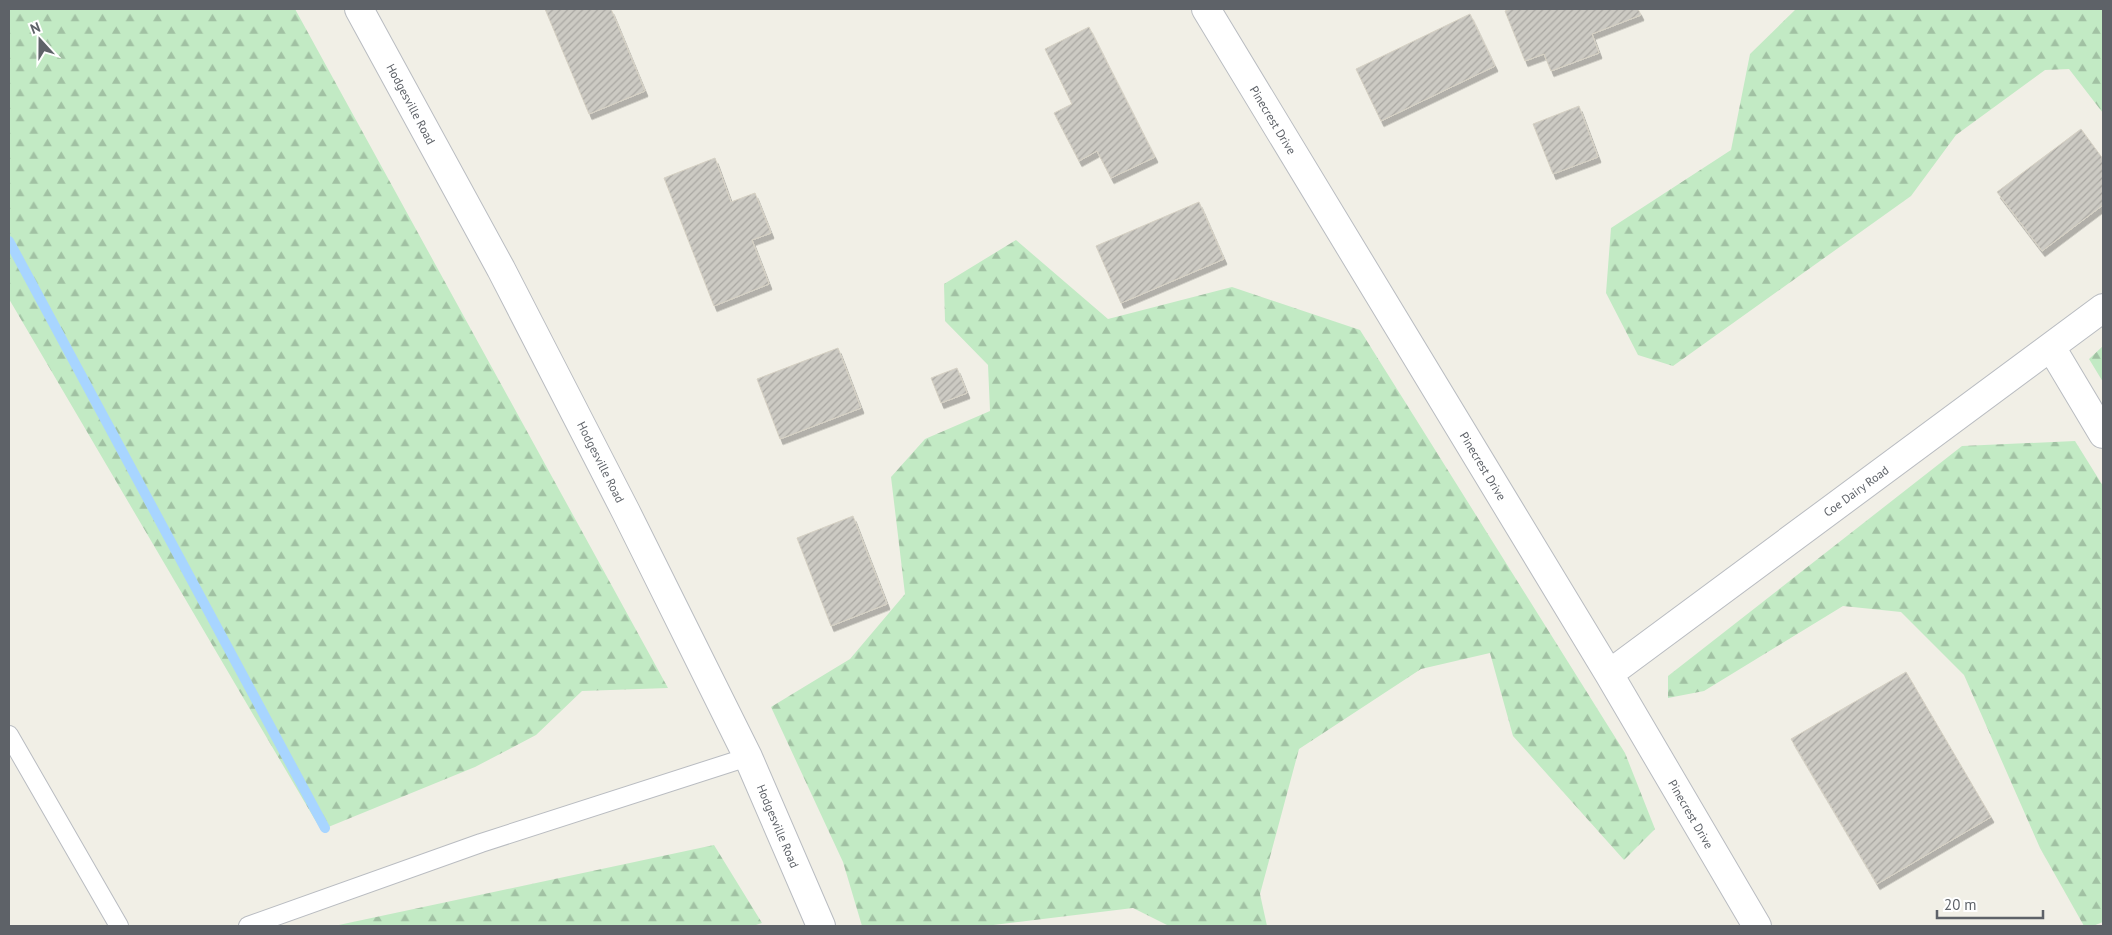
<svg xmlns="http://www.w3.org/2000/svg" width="2112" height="935" viewBox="0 0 2112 935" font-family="'PT Sans',sans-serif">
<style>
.forest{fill:url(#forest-firs)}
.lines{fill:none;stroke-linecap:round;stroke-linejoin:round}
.stream{stroke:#a8d5ff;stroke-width:10}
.building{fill:url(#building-hatch);stroke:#d6d1c4;filter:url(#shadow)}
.service-casing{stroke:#b9bcc1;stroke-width:20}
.minor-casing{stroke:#b9bcc1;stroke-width:30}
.tertiary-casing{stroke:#b9bcc1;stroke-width:30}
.service{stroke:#fff;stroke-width:18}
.minor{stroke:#fff;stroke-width:28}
.tertiary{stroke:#fff;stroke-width:28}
.labels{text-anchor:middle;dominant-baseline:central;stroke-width:4;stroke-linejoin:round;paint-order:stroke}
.street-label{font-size:12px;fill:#5e6268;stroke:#fff}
</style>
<defs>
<pattern id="forest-firs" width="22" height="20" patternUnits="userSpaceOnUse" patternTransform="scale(1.25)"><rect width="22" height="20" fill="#c2eac4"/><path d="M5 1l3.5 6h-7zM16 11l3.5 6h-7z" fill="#a1c1a3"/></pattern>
<pattern id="building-hatch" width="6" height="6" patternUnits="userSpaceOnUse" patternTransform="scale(1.25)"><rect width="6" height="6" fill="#cccac3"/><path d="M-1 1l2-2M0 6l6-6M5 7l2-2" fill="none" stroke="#a9a7a2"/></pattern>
<filter id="shadow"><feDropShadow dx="3" dy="5.5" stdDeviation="0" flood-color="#0004"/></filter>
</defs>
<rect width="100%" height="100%" fill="#f1efe6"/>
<path class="forest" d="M9,9H295L668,688L582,691L536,735L475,767L321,830L9,299Z
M1796,9H2103V113L2069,69L2045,70L1956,135L1911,196L1673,366L1638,355L1606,293L1611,228L1731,150L1750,54Z
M1016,240L1108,319L1232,287L1360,330L1625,753L1655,829L1624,860L1513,736L1490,653L1421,669L1299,749L1260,894L1267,926H1169L1133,908L985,926H862L843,862L771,707L850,659L905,594L891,477L925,439L990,411L988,365L945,321L944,284Z
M2103,346V382L2089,359Z
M2075,441L2103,486V922L2093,926H2084L2040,848L1964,675L1901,612L1843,606L1704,691L1668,698V676L1962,446Z
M714,845L762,923L753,926H334Z"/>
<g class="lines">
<path class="stream" d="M9,241L325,828"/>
</g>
<path class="building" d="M545,9H611L645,91L589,114Z
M1511,9H1638L1641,15L1592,34L1599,53L1551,71L1544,54L1525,61L1505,11Z
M1470,14L1495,66L1381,121L1356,69Z
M1089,27L1155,157L1111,178L1097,151L1079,161L1054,113L1072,104L1045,49Z
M1579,106L1598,157L1553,174L1533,124Z
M2081,129L2103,159V205L2042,251L1997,192Z
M715,158L731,202L755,193L771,233L752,240L769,284L714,306L664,178Z
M1199,202L1224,259L1121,303L1096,246Z
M838,348L861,408L780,439L757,379Z
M957,368L967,393L941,403L931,378Z
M853,516L887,604L831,626L797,538Z
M1906,672L1991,817L1877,884L1791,739Z"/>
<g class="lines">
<g class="service-casing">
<path id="service" d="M9,735L119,926
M248,926L481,843L748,757"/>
</g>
<g class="minor-casing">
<path id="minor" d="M1206,9L1609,674L1757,926
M2051,347L2103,434
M1609,674L2103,308"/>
</g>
<g class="tertiary-casing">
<path id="tertiary" d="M359,9L501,269L626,512L748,757L821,926"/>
</g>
<use href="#service" class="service"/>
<use href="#minor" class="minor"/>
<use href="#tertiary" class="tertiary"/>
</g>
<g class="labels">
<g class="street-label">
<text transform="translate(411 104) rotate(62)">Hodgesville Road</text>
<text transform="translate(1273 120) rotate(59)">Pinecrest Drive</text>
<text transform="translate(601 462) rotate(63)">Hodgesville Road</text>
<text transform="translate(1483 466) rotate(59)">Pinecrest Drive</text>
<text transform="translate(1856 491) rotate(-36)">Coe Dairy Road</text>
<text transform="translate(1691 814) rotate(60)">Pinecrest Drive</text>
<text transform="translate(778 826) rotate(67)">Hodgesville Road</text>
</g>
</g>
<rect width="2112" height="935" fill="none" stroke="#5e6268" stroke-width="20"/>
<g transform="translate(40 40) rotate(339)" stroke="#ffffff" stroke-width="4" paint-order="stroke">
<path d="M0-4L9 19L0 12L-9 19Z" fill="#5e6268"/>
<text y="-8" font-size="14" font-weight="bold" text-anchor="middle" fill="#5e6268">N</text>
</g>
<path d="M1937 910v8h106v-8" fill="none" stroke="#5e6268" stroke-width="2.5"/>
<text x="1944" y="910" font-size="15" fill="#5e6268" stroke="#ffffff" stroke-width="4" paint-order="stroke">20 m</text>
</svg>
